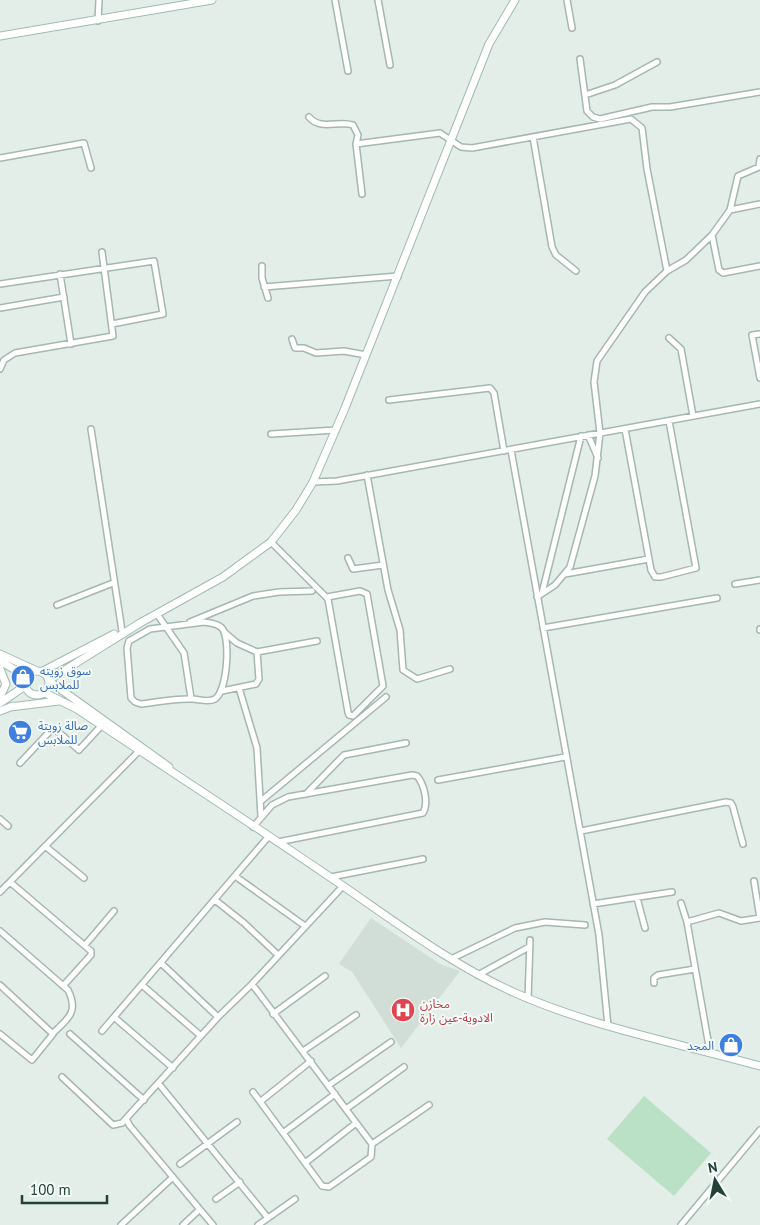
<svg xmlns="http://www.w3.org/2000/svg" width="760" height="1225" viewBox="0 0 760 1225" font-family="'PT Sans','Noto Sans Arabic',sans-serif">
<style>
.built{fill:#d1ded8}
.pitch{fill:#bae1c5}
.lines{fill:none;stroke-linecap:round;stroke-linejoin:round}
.street-casing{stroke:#a5b7b1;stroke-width:8}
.secondary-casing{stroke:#a0bbb2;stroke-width:9}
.street{stroke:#fff;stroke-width:5}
.secondary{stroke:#fff;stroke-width:7}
.labels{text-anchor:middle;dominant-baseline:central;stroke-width:4;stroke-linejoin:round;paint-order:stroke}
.shop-label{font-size:12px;fill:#366cbe;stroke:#f4faf7;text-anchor:start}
.health-label{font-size:12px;fill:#be3a42;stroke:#f4faf7;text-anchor:start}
</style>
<rect width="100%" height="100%" fill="#e3eee9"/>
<path class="built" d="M371,918L440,964L460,971L401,1048L352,972L339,964Z"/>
<path class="pitch" d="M644,1096L711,1153L674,1196L607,1139Z"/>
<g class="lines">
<g class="street-casing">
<path id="street" d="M335,0L348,71
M378,0L390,65
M567,0L572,28
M98,21L99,0
M580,59L587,111L593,117L600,119L652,107H670L760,92
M585,95L615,85L657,62
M309,117C321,131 338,120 353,125L358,135L356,144L440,133L461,147L472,148L631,119L642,128L647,169L667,271L686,260L712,235
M533,137L552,247L556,255L576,271
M356,144L362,194
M0,158L84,143L91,168
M760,159L759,167L738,176L730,210L712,235L719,270L723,273L760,266
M730,210L760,204
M262,266V278L268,298
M60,274L71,344
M0,284L154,261L163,314L112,324
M264,287L398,276
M0,308L64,297
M760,334L752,335L760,378
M669,338L681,349L693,416
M292,339L295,348H304L316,353L344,351L366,355
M0,369L4,360L15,353L113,336L102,252
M389,400L490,388L494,393L504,451
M91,429L122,631
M625,429L651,570L655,577H661L696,568L669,421
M271,434L336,430
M588,435L598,458
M511,450L599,935L608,1026
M367,475L388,590L400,630L403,670L417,679L450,669
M313,482L337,481L760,404
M271,542L328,599L348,712L349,715L353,716L383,686L367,594L360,591L327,597
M348,558L353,569L383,565
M565,574L649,559
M735,584L760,580
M542,593L581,436
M537,597L555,585L570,567L595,476L600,433L594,382L597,361L645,292L667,271
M57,605L113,583
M157,614L184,653L191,698
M190,622L253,596L279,592L312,591
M204,622C210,623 217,623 222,628C231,640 227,691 215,699C208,703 199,699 192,699C176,698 158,702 141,704L135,702L131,698L127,648L129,641L150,629Z
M543,628L717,598
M760,629V630
M257,652L317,641
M239,688L257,748L261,816
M222,691L256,684L259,679L257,652L237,643L224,632
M20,763L51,730H56L79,750L102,725
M438,780L565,757
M306,794L344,755L406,743
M261,801L386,697
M0,819L8,826
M253,827L272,805L288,797L412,775L417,776C424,784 429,803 423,813L278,842
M581,831L726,802L731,803L733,807L743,844
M45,846L84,878
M235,876L305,926
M331,877L423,859
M754,881L760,918
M10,882L91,951V955L63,986
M0,892L139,751
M637,898L645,928
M215,900L244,923L278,955
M681,903L687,922L710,1052
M593,904L672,892
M687,922L719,913L741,921L760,918
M0,931L68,990C79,1012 68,1019 53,1033
M85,945L114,911
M451,959L515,928L545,922L585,925
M161,963L218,1017
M478,975L529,947
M654,983V978L658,975L695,969
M252,984L372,1144L429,1105
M0,985L53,1034L32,1060L0,1034
M142,985L201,1036
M528,999L530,940
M273,1014L325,976
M114,1017L173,1068
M102,1031L269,836
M70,1034L144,1100
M303,1051L356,1015
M62,1077L113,1125L122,1123L218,1017L252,984L343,886
M159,1084L268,1218L258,1225
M329,1085L391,1042
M253,1092L322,1186L329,1187L371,1157L372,1144
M261,1101L311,1061
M346,1109L404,1067
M126,1119L130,1126L213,1225
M283,1133L335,1094
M305,1163L356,1123
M180,1164L237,1122
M216,1199L240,1182
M268,1218L295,1199
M121,1225L173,1177
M183,1225L199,1210
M681,1225L760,1130"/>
</g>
<g class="secondary-casing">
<path id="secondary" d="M0,36L212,0
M0,654L37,671
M0,661L17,671L26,680
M0,669L6,684L0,697
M25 683a12 12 0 1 1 24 0a12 12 0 1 1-24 0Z
M41,672L114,634
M49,680L140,623L223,577L271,542L296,510L313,482L345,408L489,44L515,0
M49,681L169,767
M45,693L77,709C158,763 240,816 321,871C384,913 444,961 513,992C591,1027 678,1043 760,1066
M0,703L25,686
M10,707L59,701
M0,711L13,706"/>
</g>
<use href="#street" class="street"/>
<use href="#secondary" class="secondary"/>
</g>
<defs>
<g id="shop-disc" transform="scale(1.25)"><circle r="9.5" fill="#3f7fe0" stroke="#f4faf7"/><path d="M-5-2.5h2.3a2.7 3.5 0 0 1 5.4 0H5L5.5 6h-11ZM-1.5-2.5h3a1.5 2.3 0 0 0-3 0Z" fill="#fff"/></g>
<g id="supermarket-disc" transform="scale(1.25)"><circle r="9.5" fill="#3f7fe0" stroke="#f4faf7"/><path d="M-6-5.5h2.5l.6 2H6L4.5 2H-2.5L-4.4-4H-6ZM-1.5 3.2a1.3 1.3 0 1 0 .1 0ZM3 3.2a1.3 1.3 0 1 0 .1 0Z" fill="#fff"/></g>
<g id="hospital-disc" transform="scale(1.25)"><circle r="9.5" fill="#e0444e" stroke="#f4faf7"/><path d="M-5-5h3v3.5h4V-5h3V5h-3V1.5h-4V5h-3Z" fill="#fff"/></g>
</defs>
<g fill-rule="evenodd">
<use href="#shop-disc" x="23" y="677"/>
<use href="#supermarket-disc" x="20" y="732"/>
<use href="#hospital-disc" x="403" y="1010"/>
<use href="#shop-disc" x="731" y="1045"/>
</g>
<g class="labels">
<g class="shop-label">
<text x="40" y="670">سوق زويته<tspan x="40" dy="14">للملابس</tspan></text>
<text x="38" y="725">صالة زويتة<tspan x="38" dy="14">للملابس</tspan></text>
<text x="714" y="1045" text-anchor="end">المجد</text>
</g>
<g class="health-label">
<text x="420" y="1003">مخازن<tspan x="420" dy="14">الادوية-عين زارة</tspan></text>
</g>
</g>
<g transform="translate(715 1180) rotate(350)" stroke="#f4faf7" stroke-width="4" paint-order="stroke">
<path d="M0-4L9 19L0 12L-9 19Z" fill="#214139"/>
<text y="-8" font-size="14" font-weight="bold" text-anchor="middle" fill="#214139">N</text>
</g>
<path d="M22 1195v8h85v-8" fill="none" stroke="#214139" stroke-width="2.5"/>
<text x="30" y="1195" font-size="15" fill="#214139" stroke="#f4faf7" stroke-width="4" paint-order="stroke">100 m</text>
</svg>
